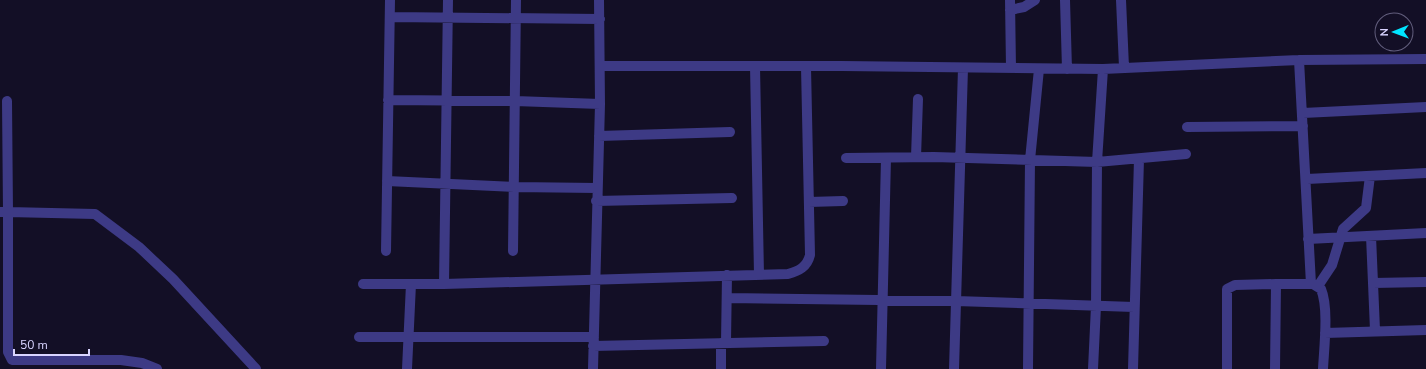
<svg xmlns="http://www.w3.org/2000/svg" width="1426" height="369" viewBox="0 0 1426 369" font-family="'Nunito Sans',sans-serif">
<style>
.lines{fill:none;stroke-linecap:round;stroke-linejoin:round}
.street{stroke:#3d3a85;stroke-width:10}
</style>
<rect width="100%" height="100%" fill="#130f26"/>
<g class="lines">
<path class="street" d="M1010,0L1011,68
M1065,0L1067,69
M1121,0L1124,67
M1010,10L1024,7L1035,0
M390,17L600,19
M600,66H842L1103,69L1299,60L1426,59
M755,66L759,275
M388,100L515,101L600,104
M7,101L8,212L95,214L139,247L173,279L256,369
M1303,113L1426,107
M1187,127L1303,126
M599,136L730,132
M916,157L918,99
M846,158L934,157L1097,162L1186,154
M1307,179L1426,173
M387,181L514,187L597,188
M596,201L732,198
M809,202L843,201
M0,212H8V352L12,360H121L142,363L157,369
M1371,236L1375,330
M1308,239L1426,233
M386,251L390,0
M513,251L516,0
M1373,283L1426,282
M363,284H444L788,274C799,271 807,267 810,255L806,67
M444,284L448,0
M1313,284L1321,289C1329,308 1324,348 1323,369
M1318,286L1332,265L1343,229L1366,208L1370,176
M727,298L956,301L1134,307
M1325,333L1426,330
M359,337H594
M726,342L727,275
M721,343V369
M593,346L824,341
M407,369L411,284
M593,369L600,104L599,0
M881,369L886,158
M954,369L963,68
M1028,369L1030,160L1039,69
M1093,369L1096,306L1097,162L1103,69
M1133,369L1139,159
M1227,369V289L1235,285L1276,284
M1275,369L1276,284H1311L1299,60"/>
</g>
<g transform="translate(1394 32) rotate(269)"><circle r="19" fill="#130f26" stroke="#625e7d"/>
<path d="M0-3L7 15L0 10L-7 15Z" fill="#00e5ff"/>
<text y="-6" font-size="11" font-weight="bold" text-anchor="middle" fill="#d9d4ff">N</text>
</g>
<path d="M14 349v6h75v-6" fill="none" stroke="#d9d4ff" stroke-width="2"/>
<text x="20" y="349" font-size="12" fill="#d9d4ff" stroke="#130f26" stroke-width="3" paint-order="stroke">50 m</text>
</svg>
